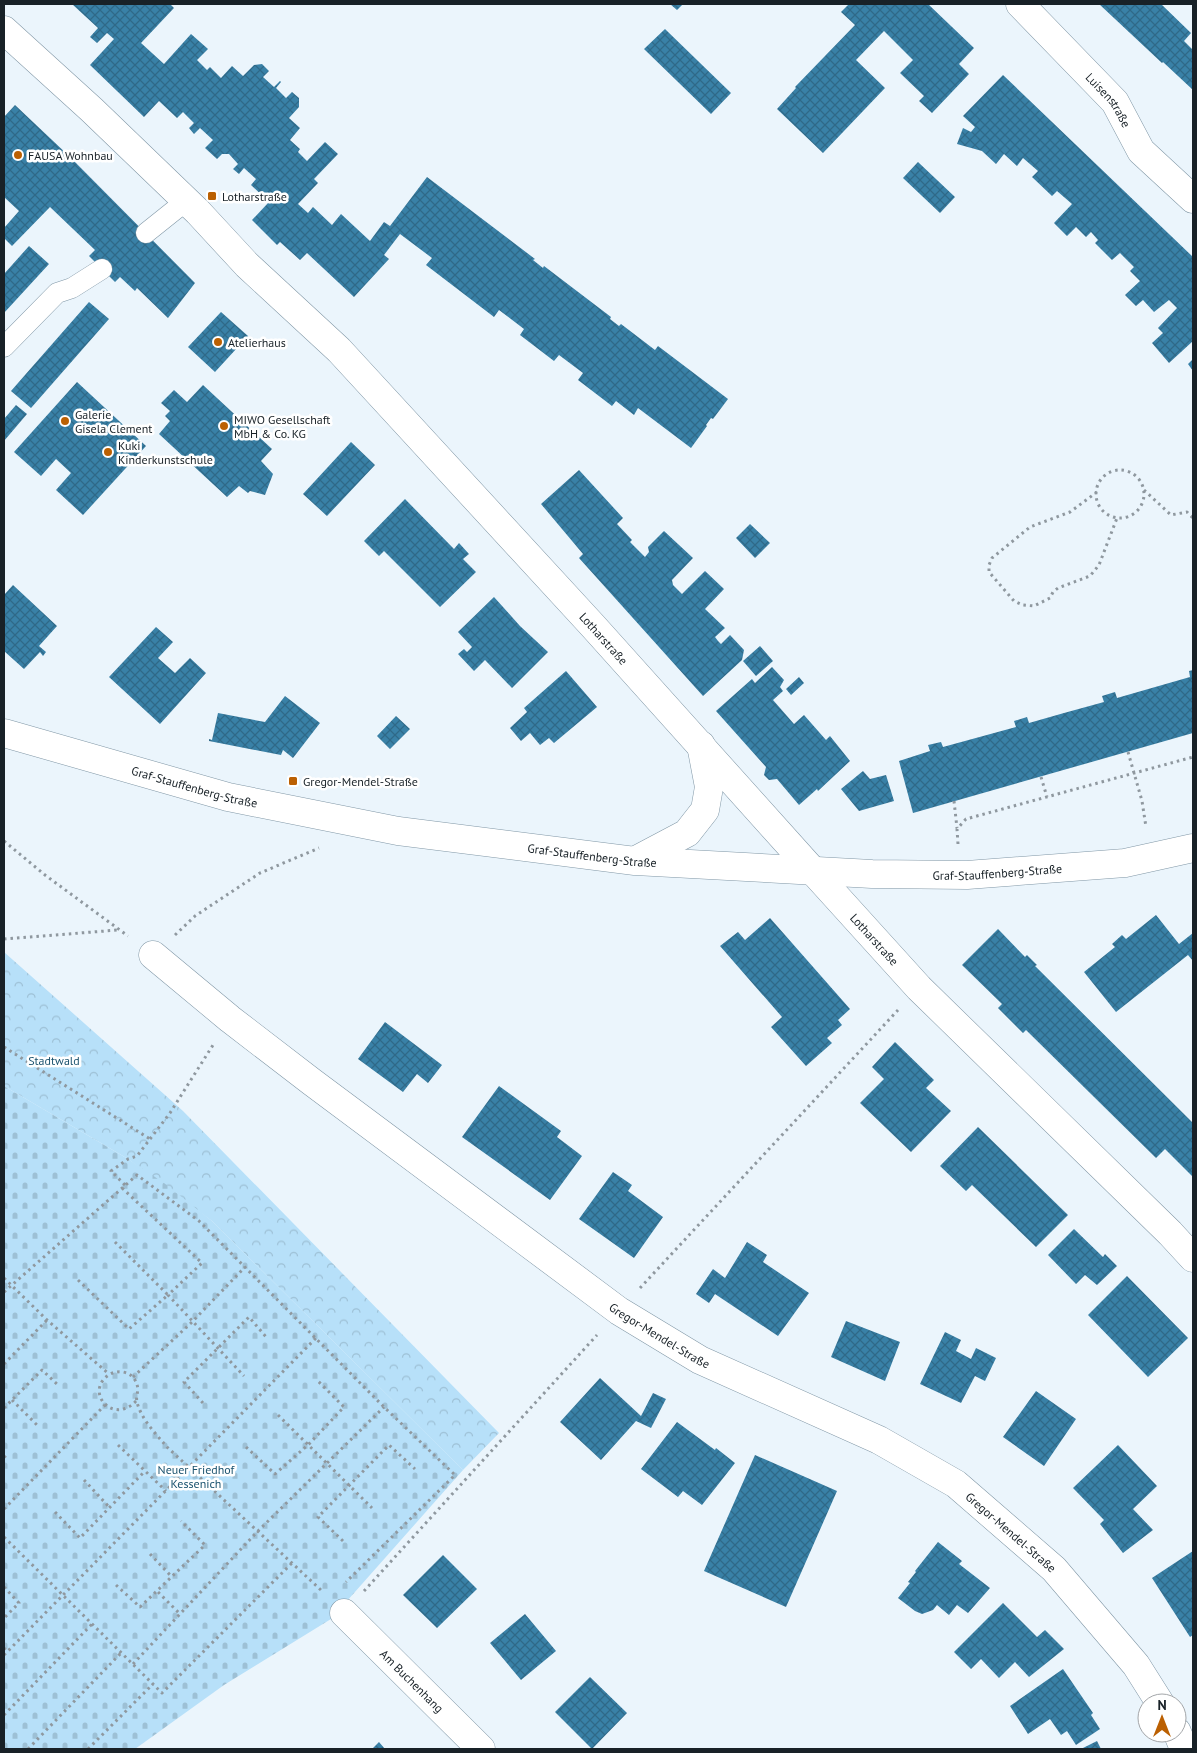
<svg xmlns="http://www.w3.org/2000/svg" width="1197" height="1753" viewBox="0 0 1197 1753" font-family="'PT Sans',sans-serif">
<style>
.forest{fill:url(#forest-crowns)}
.cemetery{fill:url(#cemetery-stones)}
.building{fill:url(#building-cross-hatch)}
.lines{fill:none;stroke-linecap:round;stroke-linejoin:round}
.service-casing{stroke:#8097a6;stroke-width:21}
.minor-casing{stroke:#8097a6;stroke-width:29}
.tertiary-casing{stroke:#8097a6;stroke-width:29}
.path{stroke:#8f989f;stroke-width:3;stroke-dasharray:2.5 4;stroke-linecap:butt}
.service{stroke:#fff;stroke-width:20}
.minor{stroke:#fff;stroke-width:28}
.tertiary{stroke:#fff;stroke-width:28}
.poi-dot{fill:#bb6002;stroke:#fff;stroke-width:2}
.labels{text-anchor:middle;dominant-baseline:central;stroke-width:5;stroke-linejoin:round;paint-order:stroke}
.street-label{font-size:12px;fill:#182127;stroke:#fff}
.poi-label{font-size:12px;fill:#182127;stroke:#fff;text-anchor:start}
.park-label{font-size:12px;fill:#1a526e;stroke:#fff}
</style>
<defs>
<pattern id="forest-crowns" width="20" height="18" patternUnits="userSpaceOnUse" patternTransform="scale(1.25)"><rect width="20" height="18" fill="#b7e0f9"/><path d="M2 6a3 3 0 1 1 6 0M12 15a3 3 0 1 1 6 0" fill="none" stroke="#9dc0d5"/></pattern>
<pattern id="cemetery-stones" width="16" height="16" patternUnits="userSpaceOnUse" patternTransform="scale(1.25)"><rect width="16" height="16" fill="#b7e0f9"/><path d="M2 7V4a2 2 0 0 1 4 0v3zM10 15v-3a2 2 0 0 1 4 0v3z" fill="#9dc0d5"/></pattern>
<pattern id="building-cross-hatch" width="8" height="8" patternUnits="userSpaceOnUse" patternTransform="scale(1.25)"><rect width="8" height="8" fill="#3981a7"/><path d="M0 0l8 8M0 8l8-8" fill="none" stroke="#2f6988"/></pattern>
</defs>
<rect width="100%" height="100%" fill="#ebf5fc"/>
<path class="forest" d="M4,952L183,1111L499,1433L463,1470L212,1221L128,1159L4,1086Z"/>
<path class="cemetery" d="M4,1086L128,1159L164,1183L212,1221L463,1470L331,1619L224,1685L135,1749H4Z"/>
<path class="building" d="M72,4H170L174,8L141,43L164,64L191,34L208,49L197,60L207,70L210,67L221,78L232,66L243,76L254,65L262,64L269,71L263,77L274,87L280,81L281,82L276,88L286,98L292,92L299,98V107L289,118L300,128L290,140L300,149L298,152L307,161L325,142L338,154L314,179L318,183L298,204L308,213L313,207L332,225L341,214L370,241L384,222L390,226L427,177L535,259L533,260L543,268L544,266L611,317L610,319L619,326L621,324L655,350L658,346L728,399L713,419L711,418L706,425L707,426L691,448L638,408L634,415L616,401L612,406L578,380L583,373L559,355L554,361L520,335L524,329L499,310L494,317L426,265L432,258L400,234L384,255L389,259L354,297L307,253L300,260L280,242L277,245L252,220L269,202L251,185L256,179L244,168L239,174L233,169L238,164L229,154H222L217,159L205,148L213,140L200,128L194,134L189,128L194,123L183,112L177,118L159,101L144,117L90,65L114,39L107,33L97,43L90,37L98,28Z
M670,4H683L677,10Z
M849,4H928L974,48L959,64L969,74L932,113L919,101L924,96L900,73L913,60L884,31L856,60L885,88L823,153L777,109L796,88L795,87L855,25L841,12Z
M1099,4H1161L1191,33L1184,41L1193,50V90L1163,62L1162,63Z
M665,29L731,93L711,114L644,49Z
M1003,75L1193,257V341L1169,363L1152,343L1163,333L1158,328L1177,308L1169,300L1154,312L1143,300L1136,306L1125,295L1140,281L1130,271L1134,267L1120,253L1112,260L1095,243L1098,240L1091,232L1086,237L1076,227L1067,236L1054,223L1072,204L1057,191L1052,196L1032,177L1038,171L1023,158L1017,166L1004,154L996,164L982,151L957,144L963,128L971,132L975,127L963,116Z
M15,105L70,157L195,283L168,318L137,288L135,291L120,277L115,282L89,256L95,250L50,207L12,246L4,238V228L19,211L4,197V117Z
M918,162L955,197L940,213L903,178Z
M29,246L49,264L4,313V274Z
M89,302L109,319L31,408L11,391Z
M221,312L248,336L215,372L188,347Z
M1193,359V371L1188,364Z
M77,382L146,446L83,515L56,490L71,473L56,459L41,476L14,452Z
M203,385L272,449L261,461L273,474L265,495L250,491L248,493L239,486L227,497L159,434L170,421L165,416L170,411L161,403L174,390L187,402Z
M16,405L27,414L4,441V419Z
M351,442L375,465L327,516L303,494Z
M579,470L623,518L617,524L632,540L630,542L645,557L649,552L648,547L664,531L693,558L672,580L673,585L682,594L705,571L724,589L705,609L725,628L715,637L718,641L721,644L730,635L744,650L742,660L703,696L579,558L583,554L541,504Z
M405,499L454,549L459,543L469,554L463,559L476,572L440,607L384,551L379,556L364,541Z
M750,524L770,543L755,558L736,538Z
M13,585L57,626L39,646L46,652L43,656L40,652L24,669L4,651V595Z
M494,597L520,626L548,652L512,688L485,660L474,671L458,654L464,649L467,652L472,647L458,632Z
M156,627L173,642L158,658L175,673L190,658L206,673L160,724L109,677Z
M760,646L773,661L756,676L743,661Z
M772,667L784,680L780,687L783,691L773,700L794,724L804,715L826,740L830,736L850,761L818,791L817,789L799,805L777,779L769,780L764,775L766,767L716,711L752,679L755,683Z
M1193,670V733L913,813L899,761L930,751L928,745L941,742L943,747L1016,727L1014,721L1027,717L1029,723L1064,713L1104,702L1102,696L1115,692L1117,698L1190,677L1189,671Z
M566,671L597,707L554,743L549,738L540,745L530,733L521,741L510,728L527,712L524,708Z
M799,677L804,683L791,695L786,689Z
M285,696L320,723L293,758L283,750L281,755L209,741V739L212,740L218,713L265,722Z
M396,716L410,729L390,749L377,736Z
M863,771L870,779L886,775L894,801L859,811L841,789Z
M1156,915L1179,944L1193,933V961L1188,955L1116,1012L1084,972L1115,947L1112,944L1122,935L1126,939Z
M770,918L850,1009L838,1020L842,1025L827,1038L832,1043L806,1066L771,1027L782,1017L720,946L738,932L745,940Z
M998,929L1025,957L1027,955L1037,965L1035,966L1192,1122L1193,1121V1177L1165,1149L1156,1158L1026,1030L1023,1033L998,1008L1002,1004L962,965Z
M385,1022L442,1065L428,1083L417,1074L403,1092L358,1059Z
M895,1042L934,1080L926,1088L951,1111L911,1152L860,1103L884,1079L872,1067Z
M499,1086L561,1131L557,1137L582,1156L550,1200L462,1137Z
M978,1127L1068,1215L1036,1247L972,1185L966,1191L940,1166Z
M613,1172L632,1185L628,1191L663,1217L634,1258L579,1219Z
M1074,1229L1103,1257L1105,1254L1117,1266L1097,1285L1085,1275L1076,1284L1048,1255Z
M747,1242L767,1255L763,1262L809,1293L778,1336L715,1294L709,1303L696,1294L713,1269L725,1278Z
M1127,1276L1188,1338L1148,1377L1088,1315Z
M846,1321L900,1342L885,1381L831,1357Z
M945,1332L961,1340L956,1351L971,1359L976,1348L996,1358L985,1381L975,1376L961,1403L920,1384Z
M600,1378L641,1416L653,1393L666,1399L651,1428L636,1421L601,1460L560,1422Z
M1036,1391L1076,1419L1044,1466L1003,1437Z
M677,1422L715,1450L716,1448L735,1463L702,1505L683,1491L678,1497L641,1469Z
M1118,1445L1157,1486L1133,1509L1153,1530L1123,1553L1100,1524L1104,1520L1073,1488Z
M755,1455L837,1491L786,1607L704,1571Z
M938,1542L962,1561L959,1564L990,1588L968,1613L957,1605L949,1615L937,1605L933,1610L922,1614L915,1611L898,1598L910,1583L908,1582L916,1572L915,1571Z
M1193,1551V1635L1190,1637L1152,1578Z
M443,1555L477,1589L437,1628L403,1595Z
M1003,1603L1037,1637L1045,1630L1064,1649L1029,1677L1015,1662L999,1678L981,1659L971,1669L954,1652Z
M525,1614L556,1651L521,1680L490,1643Z
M1063,1669L1093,1713L1091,1715L1100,1729L1076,1745L1067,1731L1061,1735L1050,1719L1028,1734L1010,1706Z
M590,1677L627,1713L592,1749L555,1712Z
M1097,1741L1101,1749H1081Z
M379,1742L385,1749H372Z"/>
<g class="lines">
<g class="service-casing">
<path id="service" d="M146,233L186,201
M4,347L57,293L72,288L102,269"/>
</g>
<g class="minor-casing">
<g id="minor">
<path id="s1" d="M1020,4L1115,102L1141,151L1193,199"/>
<path id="s2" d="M813,871L919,988L1170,1233L1193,1258"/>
<path id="s3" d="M153,955L230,1019L312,1082L619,1311L700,1360L879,1440L956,1484L1054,1569L1136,1665L1160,1703"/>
<path id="s4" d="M344,1613L481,1749"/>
<path d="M1177,1732L1184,1749"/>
</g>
</g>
<g class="tertiary-casing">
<g id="tertiary">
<path id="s5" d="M4,30L92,110L198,212L247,265L339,350L593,626L813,871"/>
<path id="s6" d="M4,733L228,797L398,831L635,861L872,874L967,875L1125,863L1193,848"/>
<path d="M636,860L687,833L705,810L709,787L701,745"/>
</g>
</g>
<path class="path" d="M1096 494a24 24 0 1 1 48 0a24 24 0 1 1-48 0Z
M1144,490L1171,515L1187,512L1193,518
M1097,492L1070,512L1030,527L992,558L989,565V572L1014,601L1023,605L1034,606L1050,598L1053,592L1058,588L1090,576L1099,565L1117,518
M1128,752L1142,801L1146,827
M1041,777L1047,797
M954,801L957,828
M4,841L45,875L128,936
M958,844L957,829L966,819L1193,757
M175,935L195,916L260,873L319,848
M4,939L118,930
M4,1047L150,1139
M125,1185L111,1171L128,1159L137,1156L170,1113L213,1045
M122,1188L202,1263L168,1295L244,1376
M4,1278L47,1320L109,1374
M78,1280L129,1329L168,1295L114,1241
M640,1288L898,1010
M4,1292L137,1175L199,1221L384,1407L455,1475L346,1582
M4,1364L47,1320
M133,1377L192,1322L245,1267
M12,1400L39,1427
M136,1401C115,1424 87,1396 105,1378C110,1373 116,1371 123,1372C128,1373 132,1375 135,1380C141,1391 135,1394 137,1402C141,1419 156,1434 167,1447L322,1591
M203,1403L184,1382L249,1317L267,1338
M4,1408L42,1370L58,1385
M278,1415L372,1508
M118,1445L166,1491
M246,1447L275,1474L309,1444L344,1407L316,1379
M4,1456L6,1458
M84,1480L110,1508
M4,1509L105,1405
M55,1512L80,1538L145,1471
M4,1537L162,1693L292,1563
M343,1541L318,1517L389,1445L415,1469
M150,1554L172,1577
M116,1585L140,1607L205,1545L181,1521
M4,1587L19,1603L4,1618
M364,1591L597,1335
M158,1592L180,1614
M4,1648L7,1652
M4,1655L316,1338
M133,1664L258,1531L384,1407
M4,1715L92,1624
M28,1749L121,1653
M88,1749L153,1684"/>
<use href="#service" class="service"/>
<use href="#minor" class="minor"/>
<use href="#tertiary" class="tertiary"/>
</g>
<g class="poi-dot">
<circle cx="18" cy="155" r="5"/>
<rect x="207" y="191" width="10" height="10" rx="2.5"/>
<circle cx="218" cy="342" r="5"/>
<circle cx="65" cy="421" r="5"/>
<circle cx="224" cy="426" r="5"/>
<circle cx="108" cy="452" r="5"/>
<rect x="288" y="776" width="10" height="10" rx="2.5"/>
</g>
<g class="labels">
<g class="street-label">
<text stroke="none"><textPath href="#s1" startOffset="131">Luisenstraße</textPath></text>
<text stroke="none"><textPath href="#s5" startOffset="855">Lotharstraße</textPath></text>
<text stroke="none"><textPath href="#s6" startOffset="198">Graf-Stauffenberg-Straße</textPath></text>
<text stroke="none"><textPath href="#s6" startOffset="602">Graf-Stauffenberg-Straße</textPath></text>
<text stroke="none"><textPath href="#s6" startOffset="1008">Graf-Stauffenberg-Straße</textPath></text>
<text stroke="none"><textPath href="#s2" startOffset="92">Lotharstraße</textPath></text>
<text stroke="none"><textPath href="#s3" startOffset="634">Gregor-Mendel-Straße</textPath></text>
<text stroke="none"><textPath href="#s3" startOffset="1039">Gregor-Mendel-Straße</textPath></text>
<text stroke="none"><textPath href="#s4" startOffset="96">Am Buchenhang</textPath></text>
</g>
<g class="poi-label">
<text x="28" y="155">FAUSA Wohnbau</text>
<text x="222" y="196">Lotharstraße</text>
<text x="228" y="342">Atelierhaus</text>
<text x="75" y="414">Galerie<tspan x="75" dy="14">Gisela Clement</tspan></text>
<text x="234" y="419">MIWO Gesellschaft<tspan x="234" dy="14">MbH &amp; Co. KG</tspan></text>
<text x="118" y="445">Kuki<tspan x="118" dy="14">Kinderkunstschule</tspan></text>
<text x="303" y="781">Gregor-Mendel-Straße</text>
</g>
<g class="park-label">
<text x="54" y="1060">Stadtwald</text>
<text x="196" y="1469">Neuer Friedhof<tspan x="196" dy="14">Kessenich</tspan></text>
</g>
</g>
<rect width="1197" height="1753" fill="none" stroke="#182127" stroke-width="10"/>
<g transform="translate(1162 1718)"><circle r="24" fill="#ffffff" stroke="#a3a6a9"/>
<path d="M0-4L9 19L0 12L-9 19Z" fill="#bb6002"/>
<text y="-8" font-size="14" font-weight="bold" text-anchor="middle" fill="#182127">N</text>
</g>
</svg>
